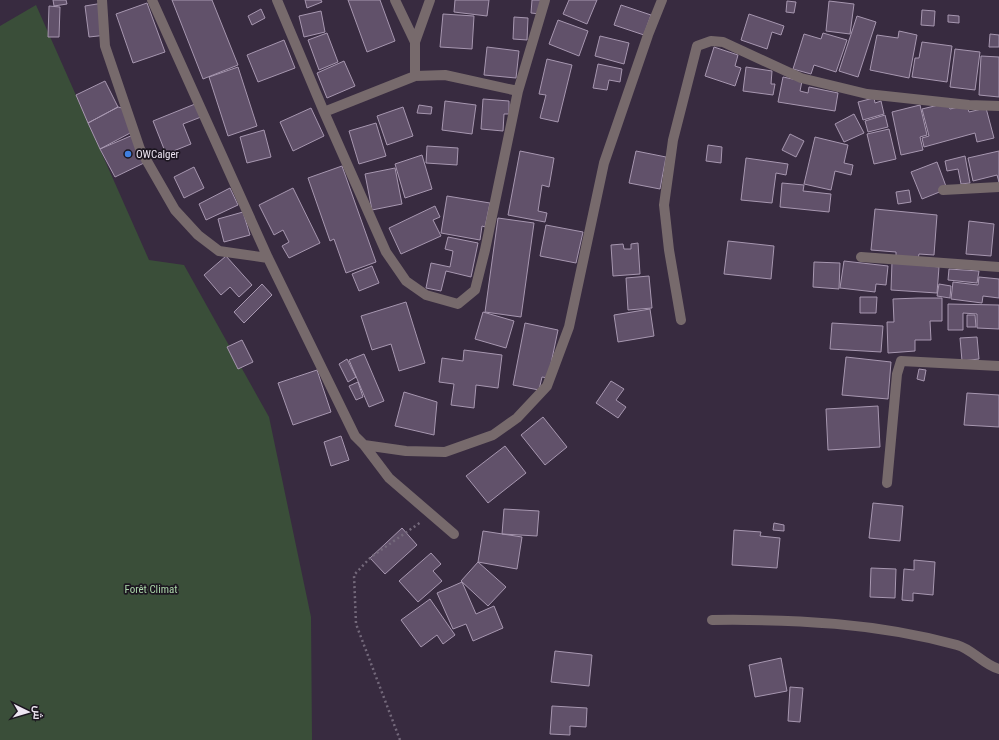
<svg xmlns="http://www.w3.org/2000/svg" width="999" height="740" viewBox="0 0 999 740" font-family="'Roboto Condensed',Cairo,sans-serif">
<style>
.green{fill:#3a4e39}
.building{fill:#61516a;stroke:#a797b0}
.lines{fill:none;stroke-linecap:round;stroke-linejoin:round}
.path{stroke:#74697b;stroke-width:2.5;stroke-dasharray:2 3;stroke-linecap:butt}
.street{stroke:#776a6c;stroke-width:10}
.shop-dot{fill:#3f7fe0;stroke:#1c1620;stroke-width:1.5}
.labels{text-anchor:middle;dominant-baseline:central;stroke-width:3.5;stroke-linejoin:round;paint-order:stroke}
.poi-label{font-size:11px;fill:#ede5f2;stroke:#1c1620;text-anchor:start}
.park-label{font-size:11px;fill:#abd5a9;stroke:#1c1620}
</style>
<rect width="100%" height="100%" fill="#382b40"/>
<path class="green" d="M36,5L149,260L184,265L269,417L311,617L312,740H0V26Z"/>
<path class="building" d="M53,0H66L67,4L54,6Z
M172,0H212L238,65L203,79Z
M305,0H321L322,2L307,8Z
M348,0H380L395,41L367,52Z
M455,0H489L487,16L454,12Z
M532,0H541L540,14L531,13Z
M569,0H597L587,24L563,14Z
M787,1L796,2L794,13L786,12Z
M829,1L854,4L850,34L826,31Z
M103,3L107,35L89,37L85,6Z
M147,3L165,52L133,63L116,14Z
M621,5L651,15L644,35L614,25Z
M49,6L60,7L59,37H48Z
M261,9L265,18L252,25L248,16Z
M922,10L935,11L934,26L921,25Z
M321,11L325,32L304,37L299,16Z
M443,14L474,16L472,49L440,47Z
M749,14L784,26L781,35L772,32L767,49L741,40Z
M948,15L959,16V23L948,22Z
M857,16L876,22L858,77L839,71Z
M514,17L528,18L527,40L513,39Z
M558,20L588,31L579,56L549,44Z
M899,31L917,35L909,78L870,70L877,35L898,38Z
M327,33L338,62L319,70L308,40Z
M823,33L847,40L836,72L814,65L811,74L793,69L804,34L821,39Z
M990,34L999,35V47H989Z
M600,36L629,43L624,64L595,56Z
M284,40L295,68L258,82L247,55Z
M922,42L952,46L947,82L912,77L915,58H919Z
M487,47L519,51L516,78L484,75Z
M714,47L738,55L735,66L741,68L735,86L705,76Z
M955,49L980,52L975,90L950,87Z
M981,56L999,57V97L979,95Z
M547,59L572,65L558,122L540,118L546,95L539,94Z
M344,61L355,86L327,98L317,73Z
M598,64L622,69L620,82L609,80L607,90L593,88Z
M238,67L257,126L228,136L209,77Z
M746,67L772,71L771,84H775L773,95L743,91Z
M783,77L802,81L800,91L808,93L809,87L838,93L835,111L778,102Z
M105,81L118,107L88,123L76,95Z
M874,98L875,103L881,101L884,114L863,120L858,102Z
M483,99L509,101V114H504L503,131L481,129Z
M445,101L476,105L472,134L442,130Z
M947,103L950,109L967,105L969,112L986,108L994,138L977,142L975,133L924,147L922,138L929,136L922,109Z
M195,104L201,117L183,124L191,144L166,154L153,121Z
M419,105L432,107L431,114L417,113Z
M920,105L927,135L920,137L923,150L901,155L892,112Z
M118,107L122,108L132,132L100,149L88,123Z
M403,107L413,136L387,145L377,116Z
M311,108L324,136L293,151L280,122Z
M854,114L864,133L844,142L835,124Z
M885,115L888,127L868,132L865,121Z
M376,123L386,156L359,164L349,131Z
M889,129L896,159L874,164L867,134Z
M264,130L271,157L247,163L240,137Z
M790,134L804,141L796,157L782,150Z
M133,135L146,162L115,177L100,149Z
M815,137L848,145L844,163L853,165L851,175L835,171L831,190L804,184Z
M708,145L722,147L721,163L706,161Z
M427,146L458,148L457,165L426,163Z
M520,151L554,158L549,187L542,185L538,211L547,213L545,222L508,215Z
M636,151L666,157L660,189L629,183Z
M999,151V182L997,175L973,181L968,158Z
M422,155L432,189L405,198L395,164Z
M965,156L970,183L961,184L958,169L947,171L945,161Z
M746,158L788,164L786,175L776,173L772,203L741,200Z
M937,162L947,189L922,199L911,172Z
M342,166L376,262L346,273L334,239L330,241L308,178Z
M194,167L204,188L184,198L174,177Z
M395,168L402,204L372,210L365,174Z
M782,183L804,185L803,191L831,194L829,212L780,207Z
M230,188L238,205L206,220L199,204Z
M293,188L320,243L289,258L282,246L289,242L283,230L274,235L259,205Z
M909,190L911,202L898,204L896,192Z
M447,196L490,203L485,227L482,226L480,240L441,233Z
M435,206L440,217L433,220L441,236L401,254L389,228Z
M875,209L937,215L934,255L919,254L918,259L896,256V252L871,250Z
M243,212L250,235L224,242L218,219Z
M498,218L534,223L521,317L485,312Z
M969,221L994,224L991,256L966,254Z
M546,225L583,232L576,263L540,256Z
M448,237L478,243L471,277L446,271L441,291L426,288L431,263L450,267L453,251L445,249Z
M728,241L774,246L771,279L724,274Z
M638,243L640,274L613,276L611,245L623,244L624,249H631V244Z
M226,256L252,285L239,297L230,287L221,295L204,275Z
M844,261L888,266L886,285L876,284L875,292L840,288Z
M814,262L840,263L839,289L813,287Z
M892,262L939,267L937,293L891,290Z
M372,266L379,283L359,291L352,274Z
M949,269L979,271L977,283L948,280Z
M649,276L652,308L628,310L626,278Z
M979,277L999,279V298L983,296L982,303L951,299L953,282L978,285Z
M262,284L272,295L244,323L234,312Z
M939,284L951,286L950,298L937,296Z
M860,297H877L876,313H860Z
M918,298H942V321H930L931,340H915V351L888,353L887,322H894L893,299Z
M406,302L425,363L399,371L391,344L372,350L361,316Z
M948,304L999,305V329L977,328V314L963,313V330H948Z
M650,309L654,336L618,342L614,315Z
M483,312L514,321L506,348L475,339Z
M967,315H975L976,327H967Z
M525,323L558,330L548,378L542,377L539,390L513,385Z
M832,323L883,326L881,352L830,349Z
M977,337L979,359L962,361L960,338Z
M242,340L253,362L238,369L227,347Z
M464,350L502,355L498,388L476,385L474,408L451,405L454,384L439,382L442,358L463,361Z
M364,354L384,401L369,407L349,360Z
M846,357L891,362L888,399L842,395Z
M347,359L356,377L348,382L339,364Z
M919,369L926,370L924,381L917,379Z
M317,370L331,412L293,425L278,383Z
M611,381L624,389L616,400L626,407L618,418L596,403Z
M358,382L363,397L356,400L349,386Z
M404,392L437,402L434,435L395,426Z
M967,393L999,395V427L964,425Z
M878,406L880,447L828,450L826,409Z
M543,417L567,447L545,465L521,435Z
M341,436L349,460L331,466L324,442Z
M505,446L526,473L488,503L466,476Z
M873,503L903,506L900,541L869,538Z
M504,509L539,511L537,536L502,534Z
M774,523L784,525V531L773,530Z
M402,528L417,545L385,574L370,558Z
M734,530L761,532L760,536L780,538L777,568L732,565Z
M483,531L522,537L517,569L478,562Z
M431,553L441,564L433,571L442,581L418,602L399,581Z
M914,560L935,562L933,595L913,593V601L902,600L904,569L914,570Z
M478,562L506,587L488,606L461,581Z
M871,568L896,569L895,598L870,597Z
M462,582L476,614L494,606L503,628L473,641L466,624L453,629L437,593Z
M430,599L455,635L443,644L437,635L421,647L401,620Z
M555,651L592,655L589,686L551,682Z
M781,658L787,691L755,697L749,665Z
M790,687L803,688L800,722L788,721Z
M552,706L587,708L586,727L570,726V735L550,734Z"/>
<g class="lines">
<path class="path" d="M400,740L356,624L354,575L371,557L421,522"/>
<path class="street" d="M102,0L105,46L140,149L175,210L198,235L219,251L268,258
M152,0L268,258L355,436L364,445L406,451L445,452L493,435L517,418L547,386L569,327L604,163L648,35L662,0
M277,0L324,112L386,252L406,281L426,295L458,304L475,290L485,250L518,91L545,0
M415,42L430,0
M415,76L445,75L518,91
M324,112L415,76V42L395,0
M943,190L999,187
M861,257L999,267
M681,320L669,250L664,205L673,140L697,46L711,41L723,42L801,78L867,94L969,105L999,106
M364,445L389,478L454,534
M887,483L897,374L901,361L999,366
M712,620C794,619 877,623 957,645C972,649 984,665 999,669"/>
</g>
<circle class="shop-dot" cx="128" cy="154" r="4"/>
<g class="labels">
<g class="poi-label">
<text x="136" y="154">OWCalger</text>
</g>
<g class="park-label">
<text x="151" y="589">Forêt Climat</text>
</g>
</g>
<g transform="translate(28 712) rotate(95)" stroke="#1c1620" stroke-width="3" paint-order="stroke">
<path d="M0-3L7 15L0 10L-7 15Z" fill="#ede5f2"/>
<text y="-6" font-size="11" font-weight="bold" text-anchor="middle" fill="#ede5f2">ش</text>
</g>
</svg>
